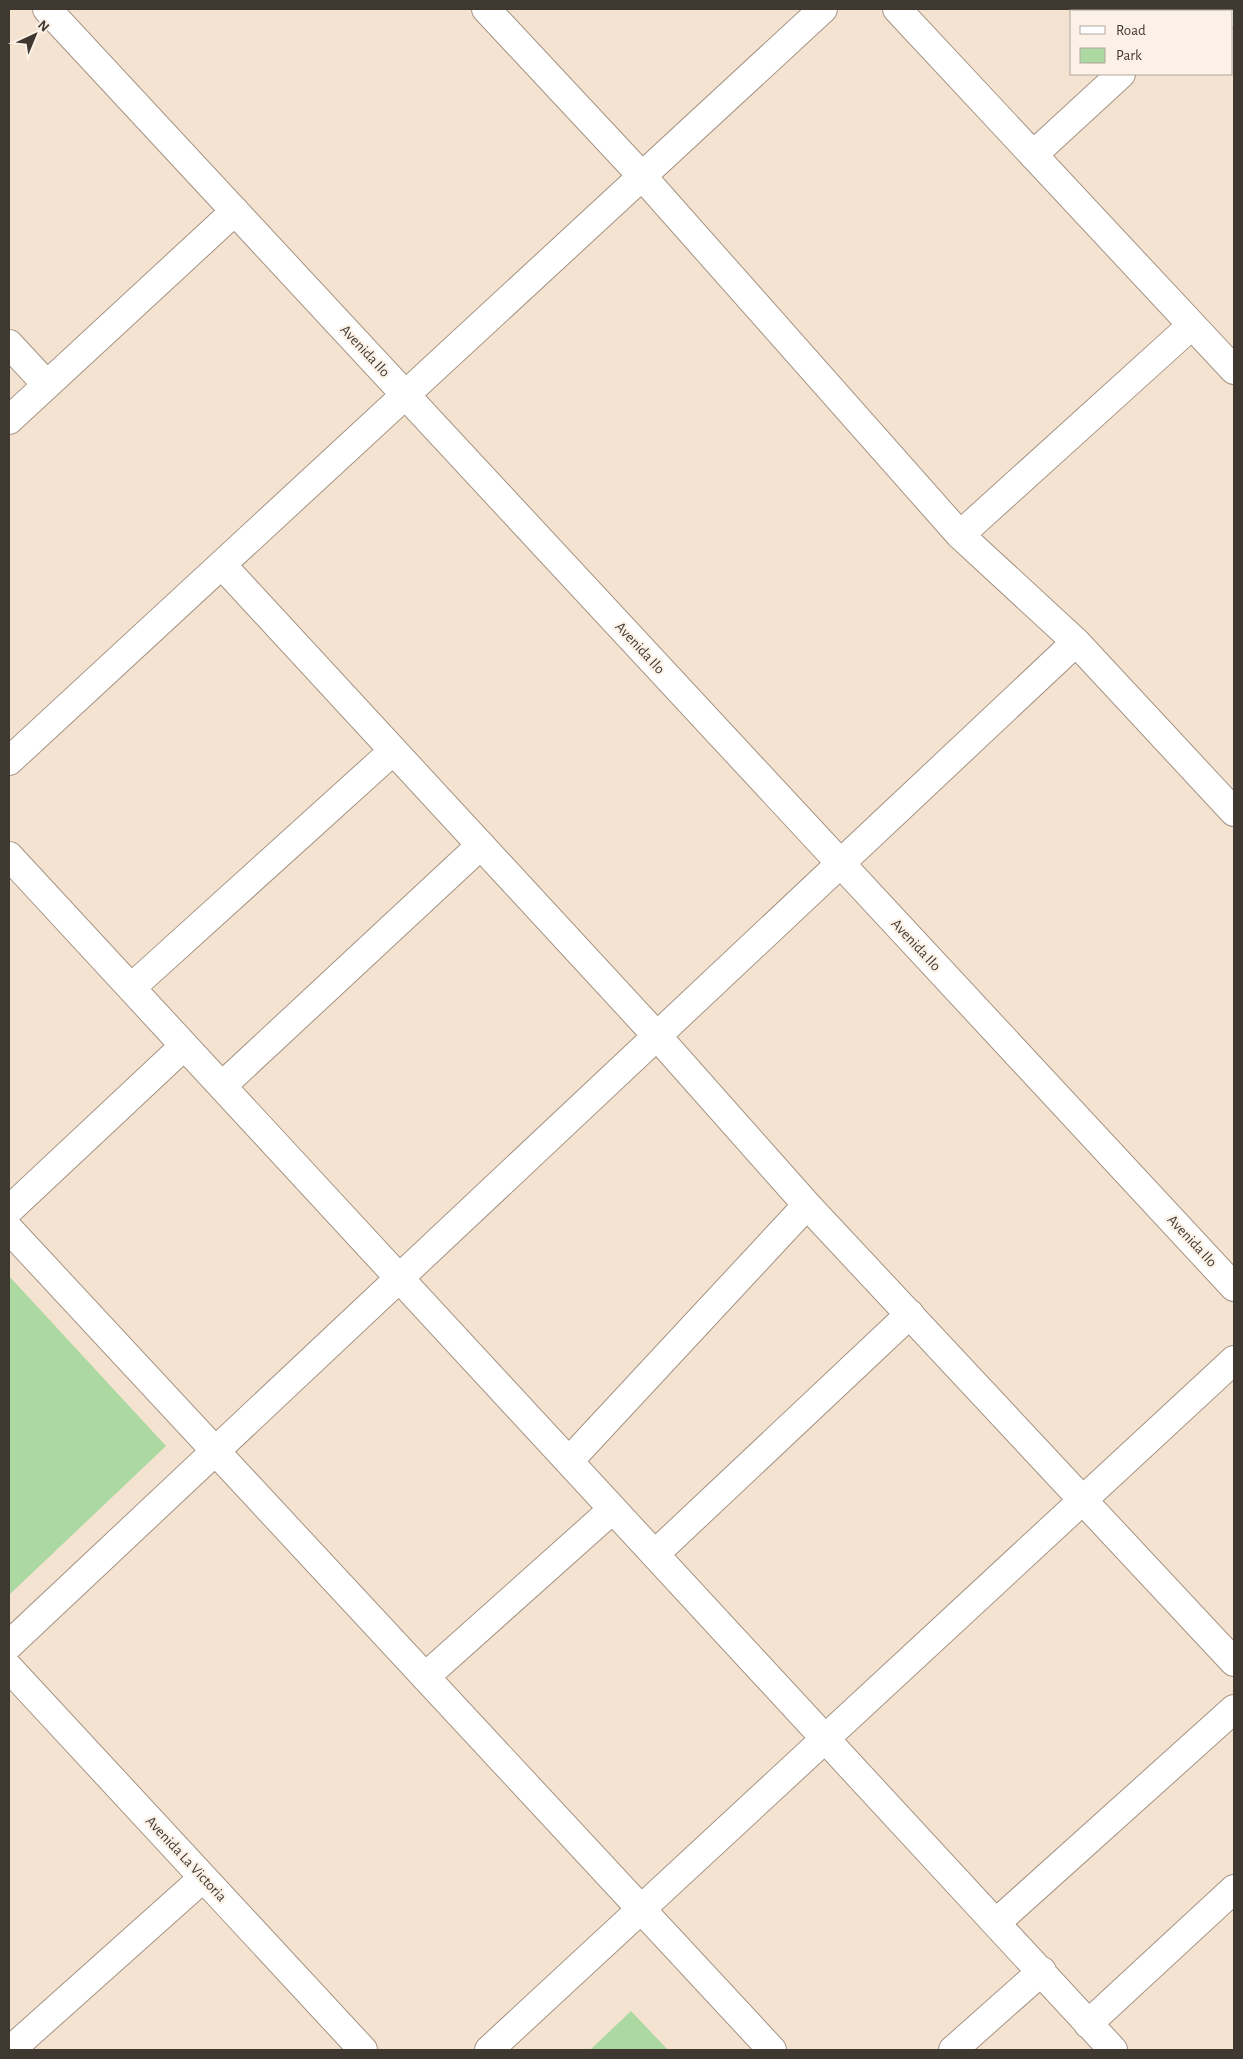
<svg xmlns="http://www.w3.org/2000/svg" width="1243" height="2059" viewBox="0 0 1243 2059" font-family="'Alegreya Sans',sans-serif">
<style>
.green{fill:#acd8a2}
.lines{fill:none;stroke-linecap:round;stroke-linejoin:round}
.street-casing{stroke:#a49383;stroke-width:30}
.street{stroke:#fff;stroke-width:28}
.labels{text-anchor:middle;dominant-baseline:central;stroke-width:4.5;stroke-linejoin:round;paint-order:stroke}
.street-label{font-size:15px;fill:#3f3831;stroke:#fcf1e6}
</style>
<rect width="100%" height="100%" fill="#f5e3d1"/>
<path class="green" d="M9,1276L166,1446L9,1595Z
M631,2011L668,2050H590Z"/>
<g class="lines">
<g class="street-casing">
<path id="street" d="M47,9L1234,1287
M486,9L642,176L960,535L1076,642L1234,812
M897,9L1234,370
M1230,9L1234,13
M1189,11L1192,9
M1033,155L1121,74
M9,344L47,385
M9,420L235,211
M960,535L1192,325
M222,565L657,1036L807,1205L1234,1662
M9,761L823,9
M9,856L1113,2050
M131,988L393,751
M222,1086L481,845
M9,1210L184,1046
M9,1229L772,2050
M569,1461L807,1205
M655,1554L910,1314
M9,1645L1076,642
M9,1668L363,2050
M425,1677L613,1509
M996,1923L1234,1709
M1088,2024L1234,1889
M15,2046L203,1878
M489,2050L1234,1360
M953,2050L1042,1971"/>
</g>
<use href="#street" class="street"/>
</g>
<g class="labels">
<g class="street-label">
<text transform="translate(365 351) rotate(47)">Avenida Ilo</text>
<text transform="translate(640 648) rotate(47)">Avenida Ilo</text>
<text transform="translate(916 945) rotate(47)">Avenida Ilo</text>
<text transform="translate(1192 1241) rotate(47)">Avenida Ilo</text>
<text transform="translate(186 1859) rotate(47)">Avenida La Victoria</text>
</g>
</g>
<rect width="1243" height="2059" fill="none" stroke="#3f3831" stroke-width="20"/>
<rect x="1070" y="10" width="162" height="65" fill="#fcf1e6" stroke="#b0a79e"/>
<rect x="1080" y="26" width="25" height="8" fill="#ffffff" stroke="#b0a79e"/>
<text x="1116" y="35" font-size="15" fill="#3f3831">Road</text>
<rect x="1080" y="48" width="25" height="15" fill="#acd8a2" stroke="#b0a79e"/>
<text x="1116" y="60" font-size="15" fill="#3f3831">Park</text>
<g transform="translate(35 35) rotate(44)" stroke="#fcf1e6" stroke-width="4" paint-order="stroke">
<path d="M0-4L9 19L0 12L-9 19Z" fill="#3f3831"/>
<text y="-8" font-size="14" font-weight="bold" text-anchor="middle" fill="#3f3831">N</text>
</g>
</svg>
